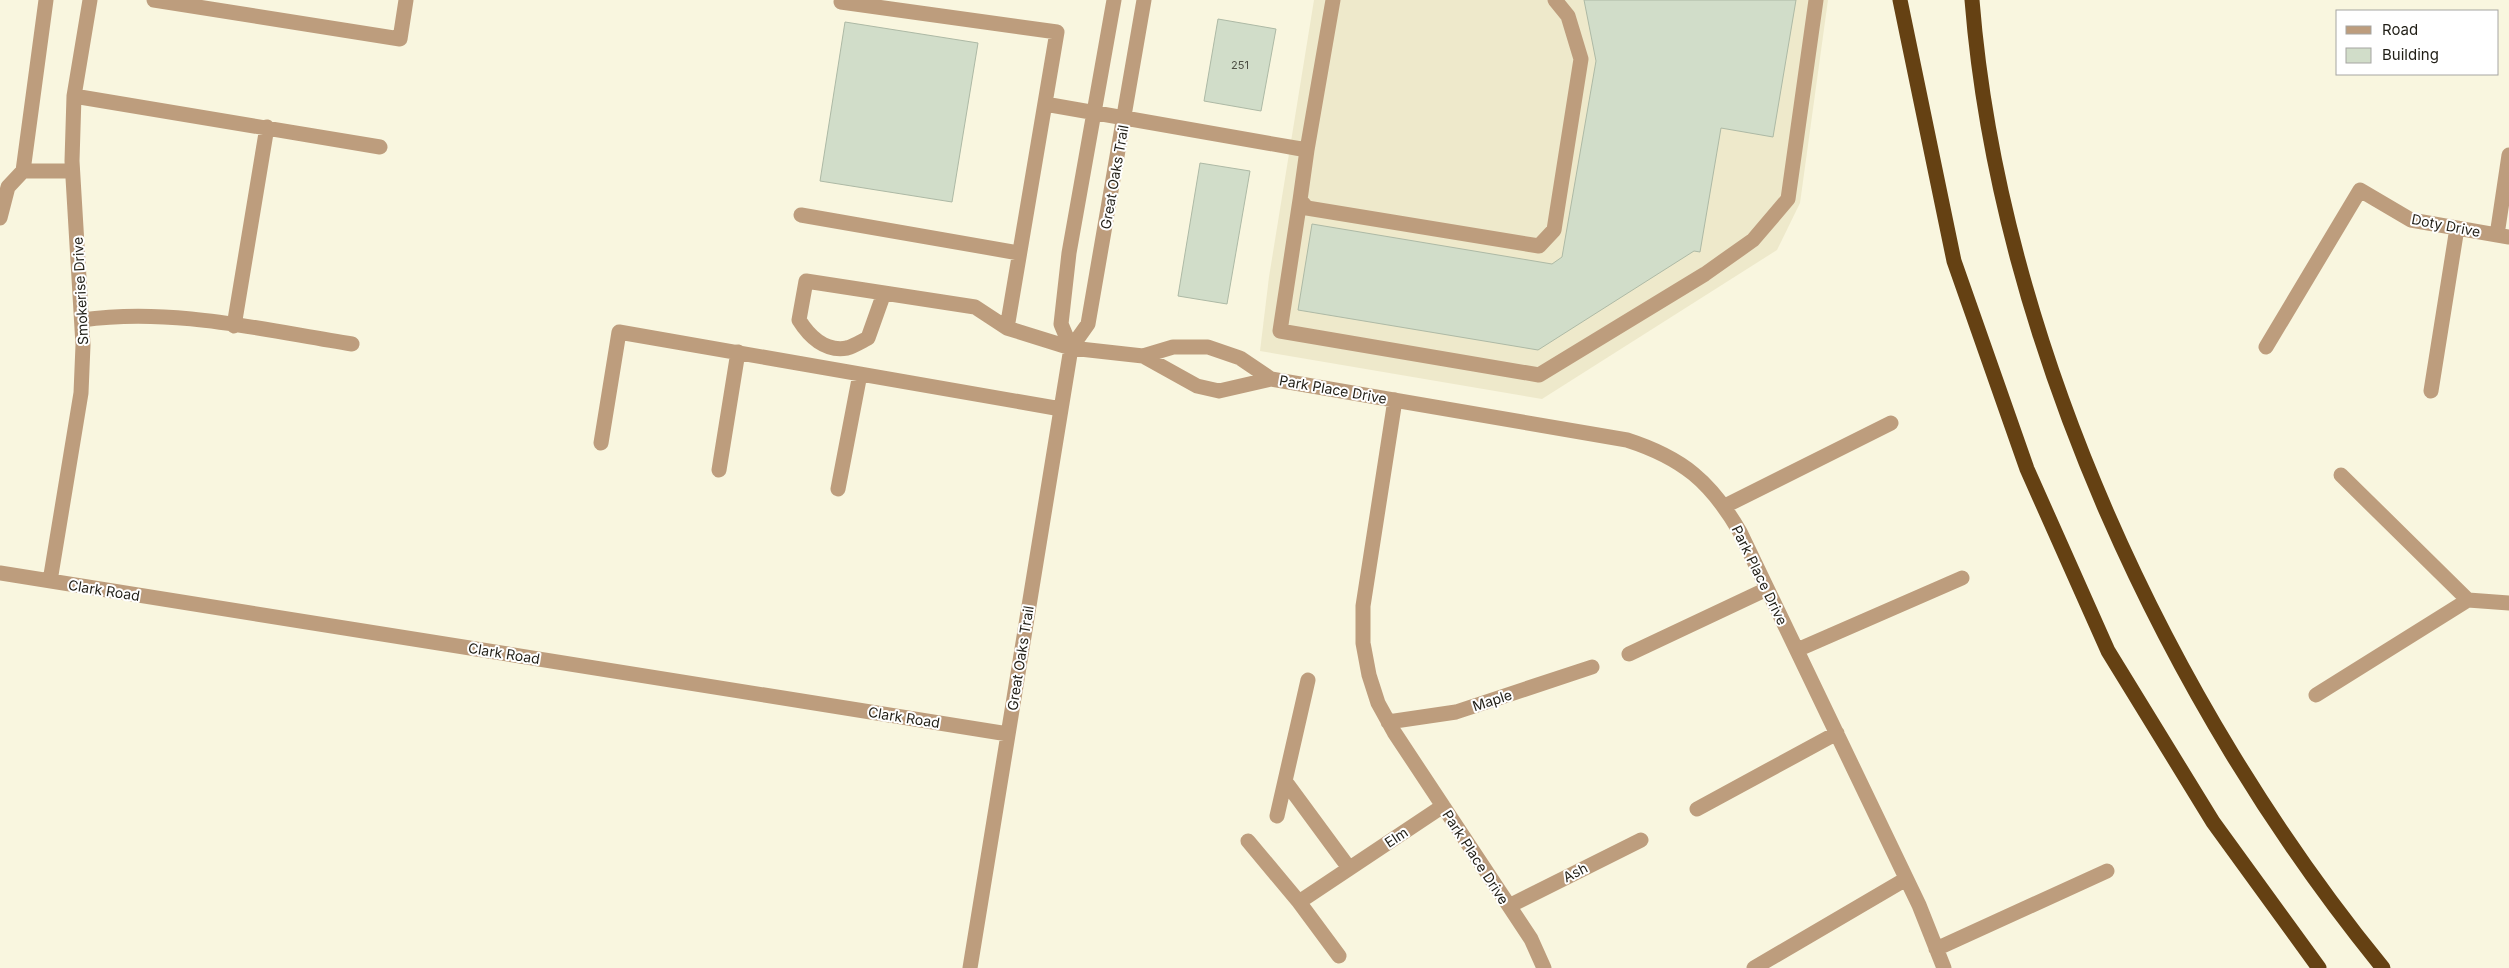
<svg xmlns="http://www.w3.org/2000/svg" width="2509" height="968" viewBox="0 0 2509 968" font-family="Inter,sans-serif">
<style>
.built{fill:#eee9cb}
.building{fill:#d1ddc9;stroke:#adb9a5}
.lines{fill:none;stroke-linecap:round;stroke-linejoin:round}
.minor{stroke:#bd9d7d;stroke-width:15}
.highway{stroke:#654113;stroke-width:15}
.labels{text-anchor:middle;dominant-baseline:central;stroke-width:4;stroke-linejoin:round;paint-order:stroke}
.number-label{font-size:11px;fill:#4c4e43}
.street-label{font-size:14px;fill:#201e16;stroke:#fff}
</style>
<rect width="100%" height="100%" fill="#f9f6df"/>
<path class="built" d="M1314,0H1828L1800,203L1777,250L1542,399L1260,351L1269,277Z"/>
<path class="building" d="M1584,0H1796L1773,137L1721,128L1700,252L1694,251L1538,350L1298,310L1312,224L1552,264L1562,257L1596,61Z
M1218,19L1276,29L1261,111L1204,101Z
M845,22L978,43L952,202L820,181Z
M1200,163L1250,171L1227,304L1178,296Z"/>
<g class="lines">
<path class="minor" d="M46,0L23,171H72
M154,0L400,39L406,0
M841,2L1057,32L1007,328
M74,96L380,147
M1045,104L1307,150L1300,200L1307,208L1539,246L1554,230L1581,59L1568,16L1555,0
M1307,150L1333,0
M1300,200L1280,331L1539,375L1705,274L1753,240L1788,199L1816,0
M801,215L1019,253
M0,218L8,187L23,171
M2497,235L2509,155
M884,293L868,338C862,341 854,346 847,348C825,352 809,336 799,320L806,281L975,307L1007,328L1071,348L1143,356L1173,347H1208L1240,358L1271,379L1627,440C1683,458 1711,482 1740,532L1919,905L1944,968
M82,320C172,307 263,330 352,344
M234,326L267,127
M2266,347L2360,190L2411,220L2509,237
M1071,348L1061,324L1069,253L1114,0
M1143,356L1197,386L1219,391L1271,379
M2431,391L2457,228
M1395,400L1363,606V643L1369,675L1378,703L1394,732L1531,939L1544,968
M601,443L619,332L1061,409
M719,470L738,352
M2341,475L2468,600
M838,489L860,374
M1725,506L1891,423
M0,573L1008,734
M50,581L81,393L83,345L72,161L74,96L90,0
M2468,600L2509,603
M1797,650L1962,578
M1629,654L1767,589
M2316,695L2468,600
M1388,722L1456,712L1592,667
M1285,781L1349,868
M1697,809L1837,733
M1277,816L1308,680
M1248,841L1299,902L1339,956
M1299,902L1443,806
M1509,906L1641,840
M1936,949L2107,871
M970,968L1071,348L1088,324L1144,0
M1754,968L1906,879"/>
<path class="highway" d="M1900,0L1954,261L2027,469L2108,651L2213,822L2319,968
M1972,0C1999,340 2168,705 2383,968"/>
</g>
<g class="labels">
<g class="number-label">
<text x="1240" y="65">251</text>
</g>
<g class="street-label">
<text transform="translate(1114 177) rotate(-80)">Great Oaks Trail</text>
<text transform="translate(2446 225) rotate(11)">Doty Drive</text>
<text transform="translate(80 291) rotate(-93)">Smokerise Drive</text>
<text transform="translate(1333 389) rotate(10)">Park Place Drive</text>
<text transform="translate(1760 575) rotate(64)">Park Place Drive</text>
<text transform="translate(104 590) rotate(9)">Clark Road</text>
<text transform="translate(504 653) rotate(9)">Clark Road</text>
<text transform="translate(1020 658) rotate(-81)">Great Oaks Trail</text>
<text transform="translate(1492 700) rotate(-18)">Maple</text>
<text transform="translate(904 717) rotate(9)">Clark Road</text>
<text transform="translate(1396 837) rotate(-34)">Elm</text>
<text transform="translate(1476 857) rotate(57)">Park Place Drive</text>
<text transform="translate(1575 872) rotate(-27)">Ash</text>
</g>
</g>
<rect x="2336" y="10" width="162" height="65" fill="#ffffff" stroke="#a6a5a2"/>
<rect x="2346" y="26" width="25" height="8" fill="#bd9d7d" stroke="#a6a5a2"/>
<text x="2382" y="35" font-size="15" fill="#201e16">Road</text>
<rect x="2346" y="48" width="25" height="15" fill="#d1ddc9" stroke="#a6a5a2"/>
<text x="2382" y="60" font-size="15" fill="#201e16">Building</text>
</svg>
